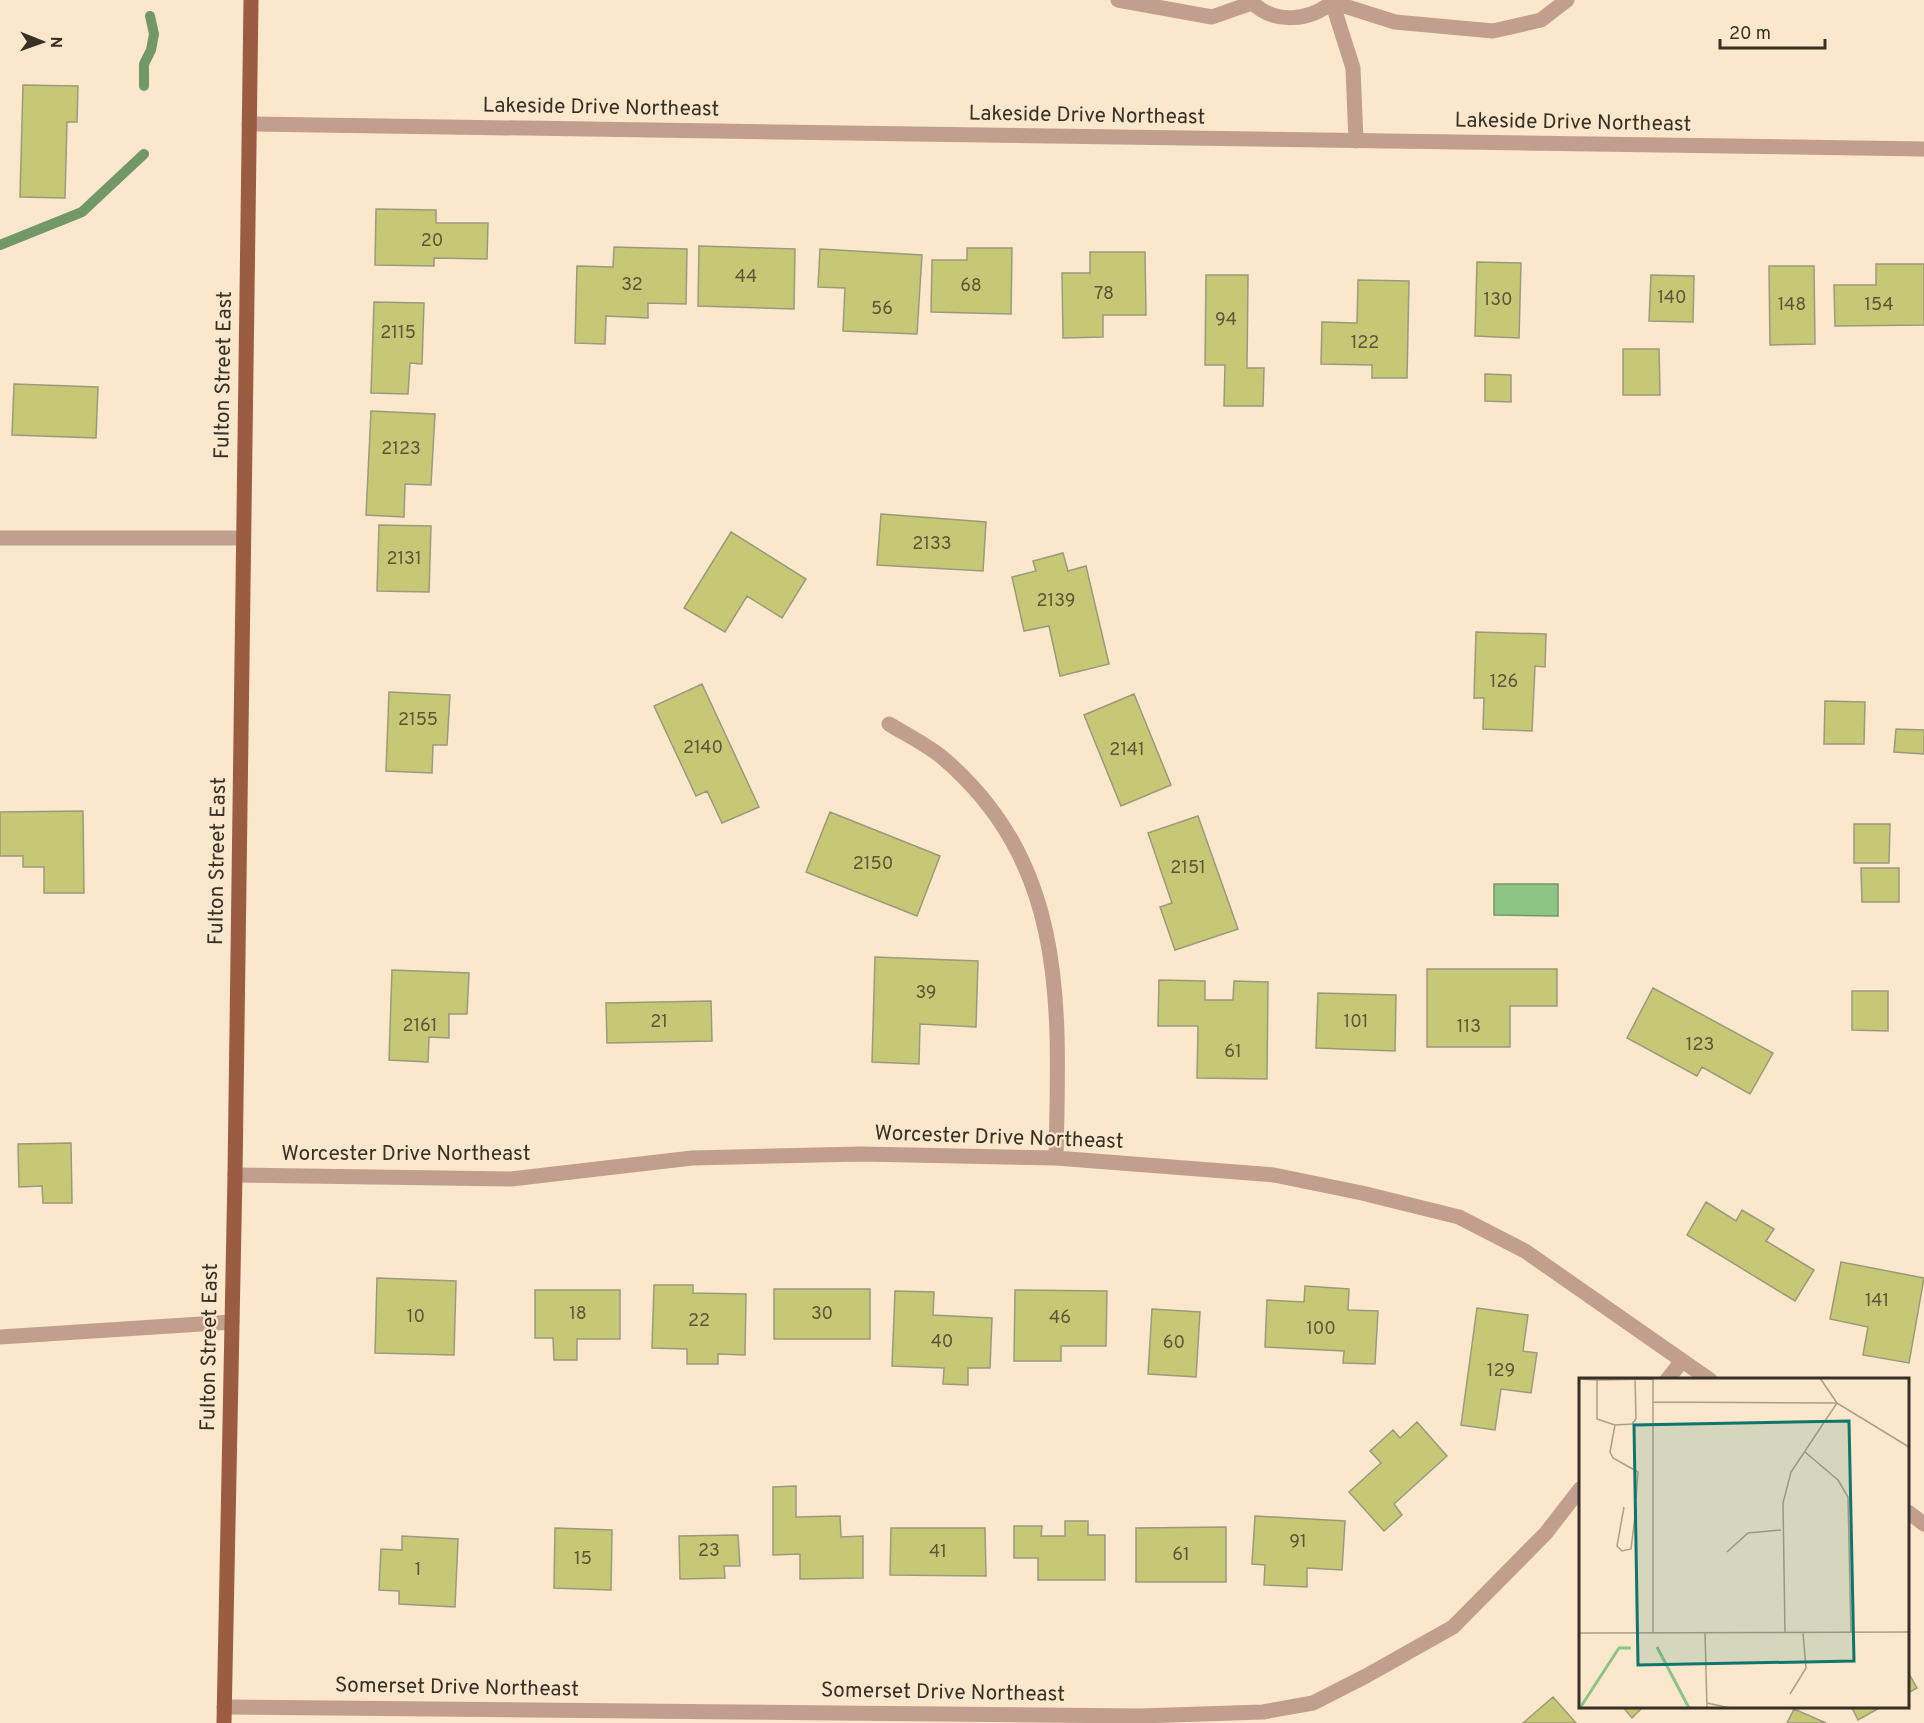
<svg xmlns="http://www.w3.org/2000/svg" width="1924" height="1723" viewBox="0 0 1924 1723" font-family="Overpass,sans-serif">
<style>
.water{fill:#8cc585;stroke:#729868;stroke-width:1.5}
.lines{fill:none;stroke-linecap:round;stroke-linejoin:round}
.stream{stroke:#729868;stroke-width:10}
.building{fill:#c7c875;stroke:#9a9b7d;stroke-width:1.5}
.service{stroke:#c19e8e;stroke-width:15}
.minor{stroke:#c19e8e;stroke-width:15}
.tertiary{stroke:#c19e8e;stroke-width:15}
.primary{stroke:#9a5d41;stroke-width:15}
.labels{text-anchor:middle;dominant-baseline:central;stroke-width:4.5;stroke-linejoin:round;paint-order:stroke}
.number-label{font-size:18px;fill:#5b563a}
.street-label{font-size:21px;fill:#373026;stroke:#fae7cc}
.inset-river{fill:none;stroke:#8cc585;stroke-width:3}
.inset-road{fill:none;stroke:#ac9e8a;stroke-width:1.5}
.view{fill:#0f766e;fill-opacity:0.15;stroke:#0f766e;stroke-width:3}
.inset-edge{fill:none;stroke:#373026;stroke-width:3}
</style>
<rect width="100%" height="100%" fill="#fae7cc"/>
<path class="water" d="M1494,884H1558V916L1494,915Z"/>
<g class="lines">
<path class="stream" d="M144,86V64L151,50L154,34L150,16
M0,245L82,212L144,154"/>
</g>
<path class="building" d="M23,85L78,86L77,122H67L65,198L20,197Z
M376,209L436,210V223H488L487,259L434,258V266L375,265Z
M699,246L795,249L794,309L698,306Z
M614,247L687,249L686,304L648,303V318L606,316L605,344L575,343L577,266L613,267Z
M967,248H1012L1011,314L931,312L932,260H967Z
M820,249L922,255L917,334L843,331L845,288L818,287Z
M1090,252H1145L1146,315H1103V337L1063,338L1062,273H1090Z
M1477,262L1521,263L1519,338L1475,336Z
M1876,264H1924V325L1835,326L1834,285H1876Z
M1769,266H1814L1815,344L1770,345Z
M1206,275H1248L1247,368H1264L1263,406H1224L1225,365H1205Z
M1651,275L1694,276L1693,322L1649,321Z
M1358,280L1409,281L1407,378H1372V365L1321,364L1322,322L1357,323Z
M374,302L424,303L422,364L410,363L408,394L371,393Z
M1623,349H1659L1660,395H1623Z
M1485,374L1511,375V402L1485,401Z
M14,384L98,387L96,438L12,435Z
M371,411L435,414L431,485L405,484L404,517L366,515Z
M881,514L986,522L983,571L877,565Z
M379,525L431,526L429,592L377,591Z
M731,532L806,579L782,618L747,596L725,632L684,608Z
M1063,553L1068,571L1086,566L1109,664L1060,676L1049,626L1024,631L1012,577L1036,571L1033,561Z
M1476,632L1546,634L1545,667L1535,666L1532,731L1483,729L1484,698H1474Z
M702,684L759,807L722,823L707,791L696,796L654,706Z
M389,692L450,695L447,745H433L432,773L386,771Z
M1134,694L1171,785L1121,806L1084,715Z
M1825,701L1865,702L1864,744H1824Z
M1896,729L1924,730V754L1894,752Z
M83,811L84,893H44V867H23V856H0V812Z
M830,812L940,856L917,916L806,872Z
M1198,816L1238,929L1175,950L1160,907L1172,903L1148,833Z
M1854,824H1890L1889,863H1854Z
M1861,868H1899V902H1862Z
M875,957L978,961L976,1027L920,1024L919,1064L872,1062Z
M1427,969H1557V1006H1510V1047H1427Z
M392,970L469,973L467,1014H449V1038L429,1037L428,1062L389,1060Z
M1159,980L1205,981V1000H1233L1234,981L1268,982L1267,1079L1197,1078L1198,1026H1158Z
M1653,988L1773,1053L1750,1094L1702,1067L1697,1076L1627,1038Z
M1852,991H1888V1031L1852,1030Z
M1318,993L1396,995L1395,1051L1316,1048Z
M711,1001L712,1041L607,1043L606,1003Z
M71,1143L72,1203H43L42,1186L19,1187L18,1144Z
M1706,1202L1736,1221L1742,1210L1774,1229L1766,1241L1814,1270L1795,1301L1687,1235Z
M1841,1262L1924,1278L1909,1363L1863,1355L1868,1327L1830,1319Z
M377,1278L456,1281L454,1355L375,1353Z
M654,1285H693V1293L746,1294L745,1355L718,1354V1364H687V1349L652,1348Z
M1305,1286L1349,1289L1348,1310L1378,1311L1375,1364L1343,1363L1344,1351L1265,1347L1267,1300L1304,1302Z
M774,1289H870V1339H774Z
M535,1290H620V1339H577V1360H554L553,1338H535Z
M1015,1290L1107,1291L1106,1346H1061V1361H1014Z
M895,1291L934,1292L933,1315L992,1318L990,1368H968V1385L943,1384L944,1368L892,1366Z
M1477,1308L1528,1315L1523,1351L1537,1353L1531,1393L1501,1389L1495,1430L1461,1425Z
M1152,1309L1200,1312L1196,1377L1148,1374Z
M1417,1422L1447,1456L1394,1504L1402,1515L1384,1531L1349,1492L1381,1463L1370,1451L1393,1430L1400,1438Z
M796,1486V1517L840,1516L841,1537L863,1536V1578L800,1579V1554L773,1555V1487Z
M1255,1516L1345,1521L1342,1570L1307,1568V1587L1264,1585L1265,1565L1252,1564Z
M1065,1521H1088V1535H1105V1580H1038V1558H1014V1526H1042L1041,1536H1065Z
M1226,1527V1582H1136V1528Z
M555,1528L612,1530L611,1590L554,1588Z
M891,1528H985L986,1576L890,1575Z
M738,1535L740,1566H724L725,1578L680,1579L679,1536Z
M402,1536L458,1539L455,1607L399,1604V1591L379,1590L381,1549L402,1550Z
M1908,1672L1917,1688L1908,1693Z
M1553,1697L1576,1723H1523Z
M1622,1706H1644L1632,1718Z
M1851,1706H1883L1858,1720Z
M1794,1709L1826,1723H1787Z"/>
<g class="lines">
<path class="service" d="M1118,0L1212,17L1252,3
M1250,0C1272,25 1311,22 1334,0
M1332,2L1395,22L1493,31L1541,20L1567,0
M1332,2L1353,68L1356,141
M0,1337L232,1322"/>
<path class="minor" d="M889,724C907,735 927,745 943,758C1069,866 1059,1008 1056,1158
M235,1175L511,1179L692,1158L861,1154L1056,1158L1274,1175L1362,1193L1459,1217L1525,1251L1710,1380
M1667,1380L1682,1361
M1908,1512L1924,1524
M224,1707L1140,1716L1263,1712L1313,1703L1366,1676L1453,1627L1546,1533L1580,1489"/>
<path class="tertiary" d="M249,124L1924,149
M0,538H243"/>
<path class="primary" d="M224,1723L235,1175L251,0"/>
</g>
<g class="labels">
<g class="number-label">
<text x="432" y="241">20</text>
<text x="746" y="277">44</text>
<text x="632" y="285">32</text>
<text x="971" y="286">68</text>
<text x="1104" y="294">78</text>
<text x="1672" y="298">140</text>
<text x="1498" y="300">130</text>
<text x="1792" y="305">148</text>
<text x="1879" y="305">154</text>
<text x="882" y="309">56</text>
<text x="1226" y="320">94</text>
<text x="398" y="333">2115</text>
<text x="1365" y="343">122</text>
<text x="401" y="449">2123</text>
<text x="932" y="544">2133</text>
<text x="404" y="559">2131</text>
<text x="1056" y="601">2139</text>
<text x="1504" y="682">126</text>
<text x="418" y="720">2155</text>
<text x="703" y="748">2140</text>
<text x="1127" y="750">2141</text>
<text x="873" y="864">2150</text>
<text x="1188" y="868">2151</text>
<text x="926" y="993">39</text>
<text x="659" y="1022">21</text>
<text x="1356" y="1022">101</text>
<text x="420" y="1026">2161</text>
<text x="1469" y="1027">113</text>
<text x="1700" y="1045">123</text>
<text x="1233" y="1052">61</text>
<text x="1877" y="1301">141</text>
<text x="578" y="1314">18</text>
<text x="822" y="1314">30</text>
<text x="416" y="1317">10</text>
<text x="1060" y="1318">46</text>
<text x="699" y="1321">22</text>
<text x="1321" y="1329">100</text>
<text x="942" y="1342">40</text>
<text x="1174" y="1343">60</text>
<text x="1501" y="1371">129</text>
<text x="1298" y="1542">91</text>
<text x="709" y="1551">23</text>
<text x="938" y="1552">41</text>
<text x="1181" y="1555">61</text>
<text x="583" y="1559">15</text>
<text x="418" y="1570">1</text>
</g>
<g class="street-label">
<text transform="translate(601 108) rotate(1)">Lakeside Drive Northeast</text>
<text transform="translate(1087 116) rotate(1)">Lakeside Drive Northeast</text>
<text transform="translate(1573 123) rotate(1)">Lakeside Drive Northeast</text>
<text transform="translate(224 375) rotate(-89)">Fulton Street East</text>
<text transform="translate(218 861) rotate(-89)">Fulton Street East</text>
<text transform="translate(999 1138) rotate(2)">Worcester Drive Northeast</text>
<text x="406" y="1154">Worcester Drive Northeast</text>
<text transform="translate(210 1347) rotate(-89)">Fulton Street East</text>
<text transform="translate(457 1688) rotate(1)">Somerset Drive Northeast</text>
<text transform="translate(943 1693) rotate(1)">Somerset Drive Northeast</text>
</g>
</g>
<g transform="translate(1579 1378)">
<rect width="330" height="330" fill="#fae7cc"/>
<path class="inset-river" d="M78,269L110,330M1,330L40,270H52"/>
<path class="inset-road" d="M74,0V255M0,1L18,2V41L36,47L31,74L34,80L59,94L57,120M18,2L74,1M74,24L258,25L330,69M36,47L53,46L57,41L56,0M226,74L259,102L269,119L272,255M45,129L38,168L43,173L52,171L57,130M148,174L169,155L202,152M0,255L330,254M126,255L128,330M206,255L204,125L212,94L258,25L241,0M211,316L227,290L224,255M128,325L151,330"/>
<path class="view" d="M270,43L275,283L59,287L55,47Z"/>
<rect width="330" height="330" class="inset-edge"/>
</g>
<g transform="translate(42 42) rotate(91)" stroke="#fae7cc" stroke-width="4.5" paint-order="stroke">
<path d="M0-4.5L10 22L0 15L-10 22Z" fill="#373026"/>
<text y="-9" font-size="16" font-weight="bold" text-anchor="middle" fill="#373026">N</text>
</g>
<path d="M1720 39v9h105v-9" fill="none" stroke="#373026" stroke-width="3"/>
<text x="1729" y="39" font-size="18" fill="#373026" stroke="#fae7cc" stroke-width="4.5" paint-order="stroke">20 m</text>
</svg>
